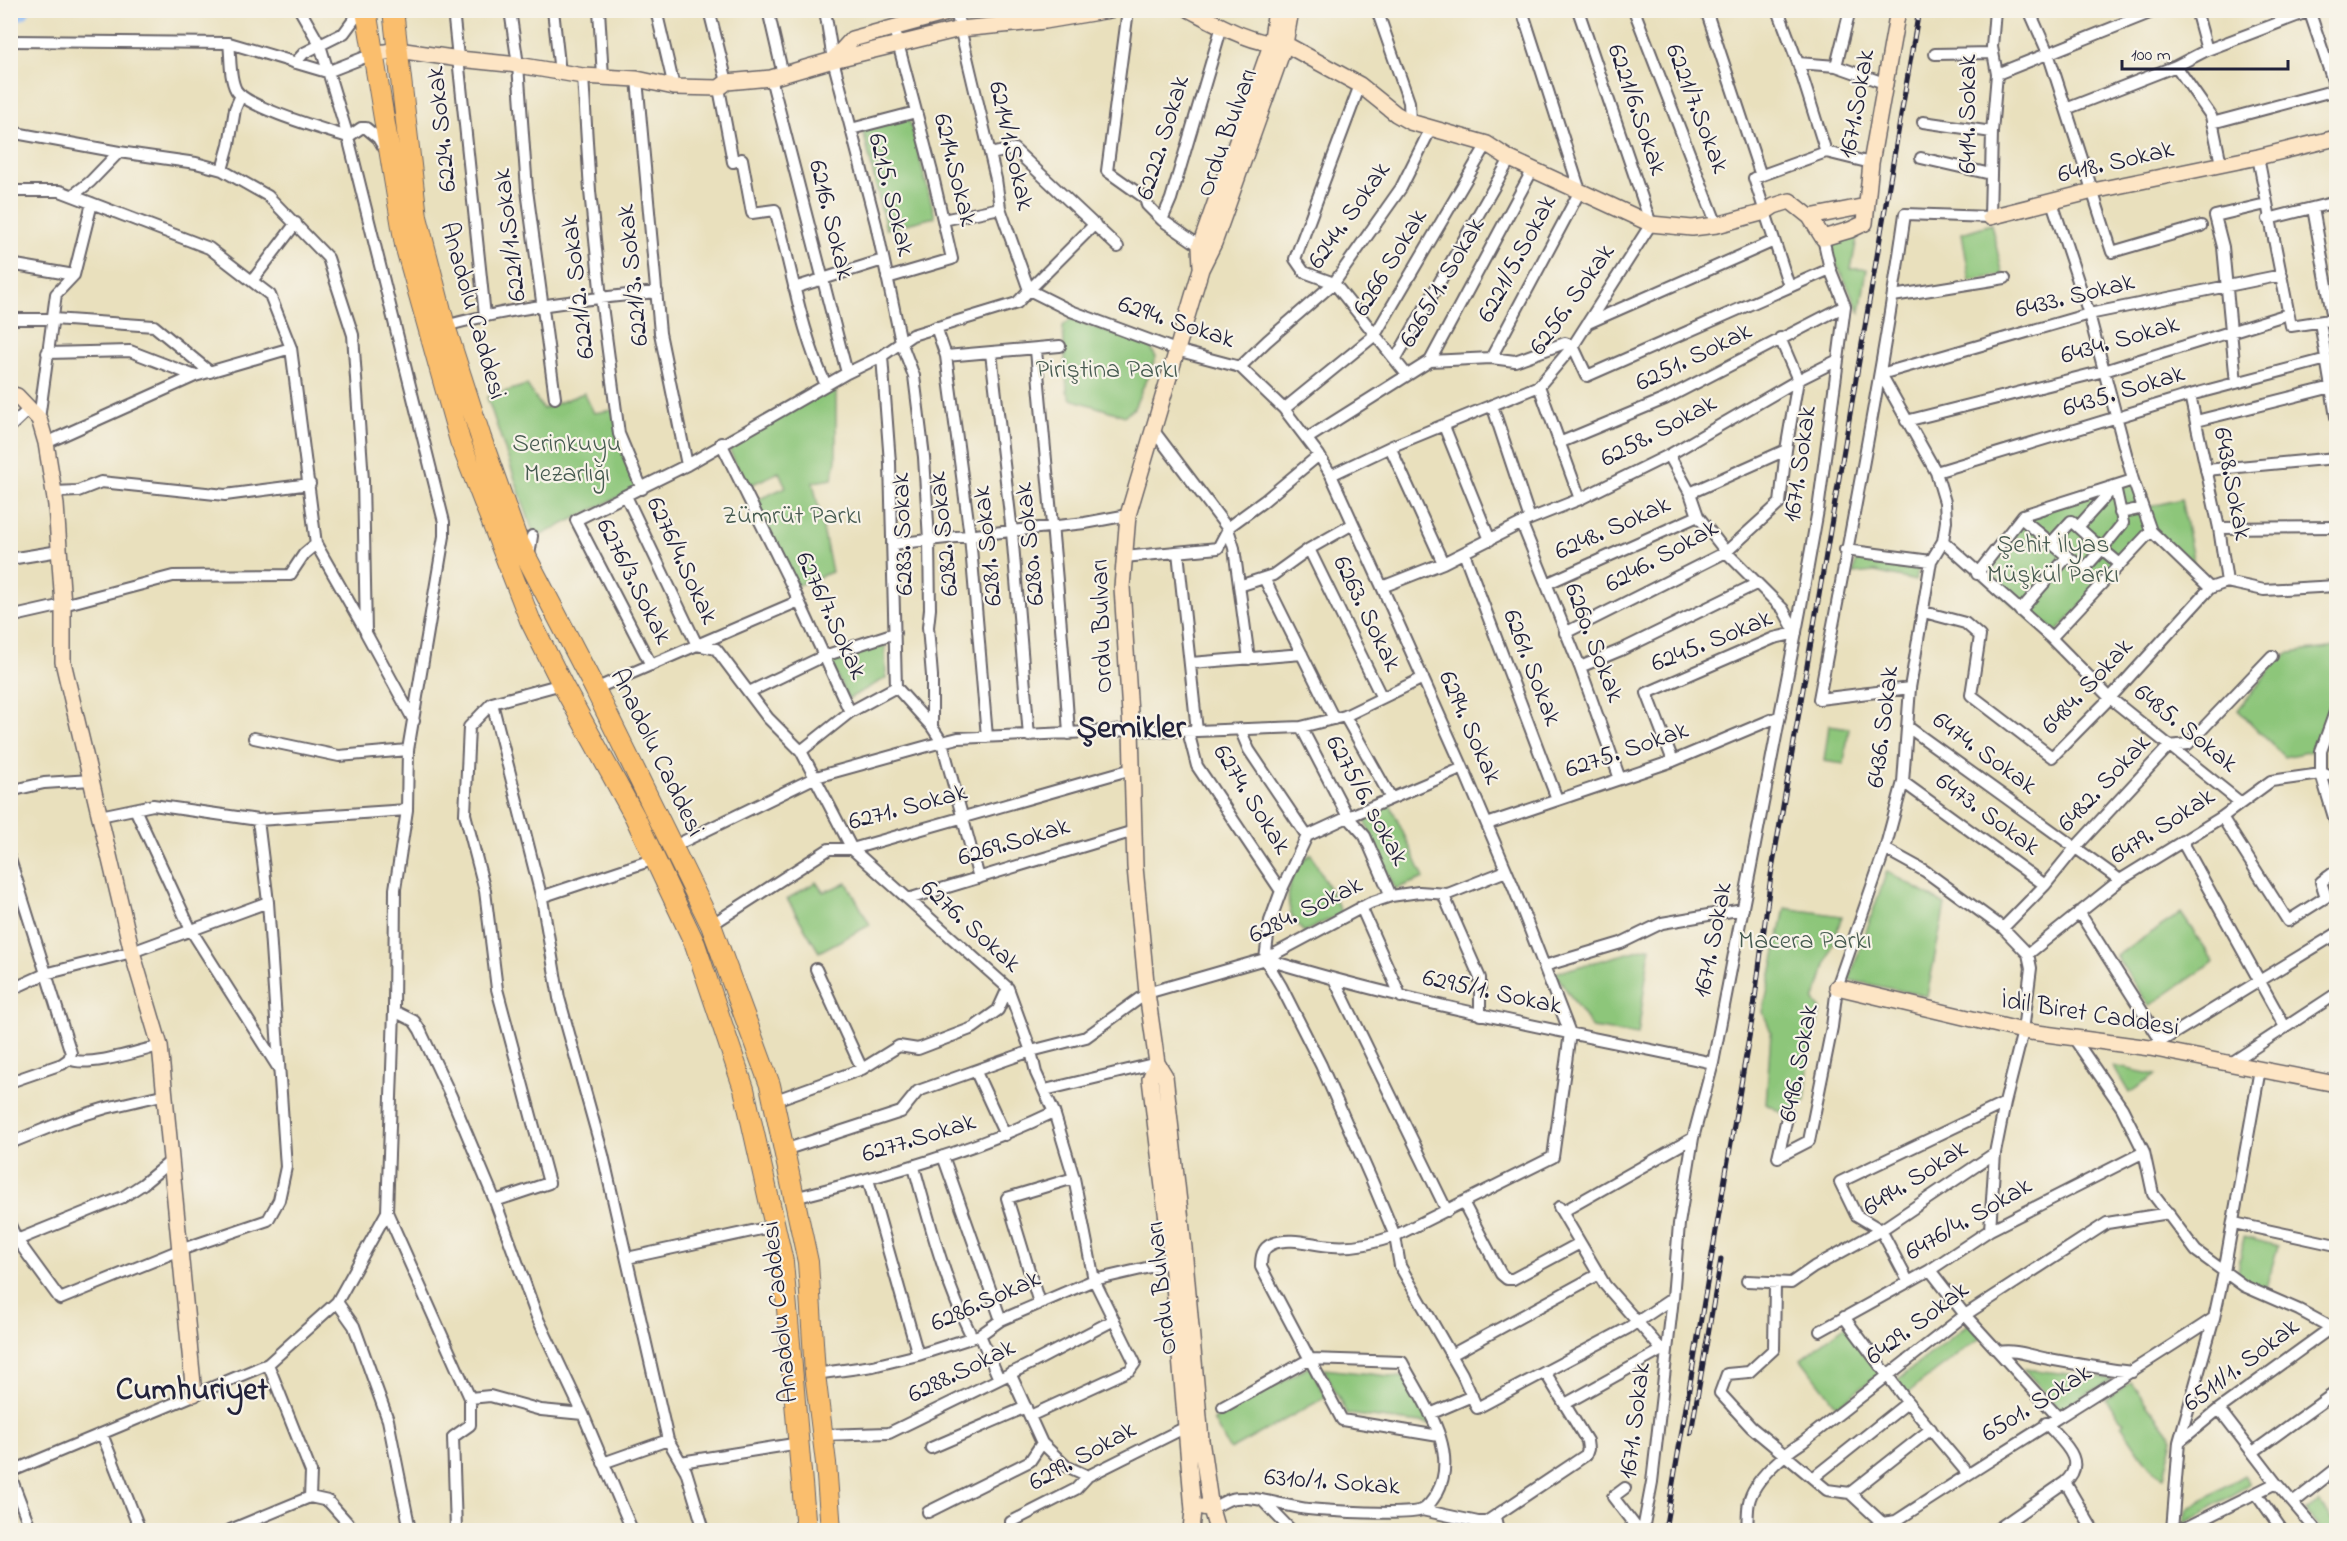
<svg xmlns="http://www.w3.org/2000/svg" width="2347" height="1541" viewBox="0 0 2347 1541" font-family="'Indie Flower',sans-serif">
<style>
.green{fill:#8dc67a;stroke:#58745a;stroke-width:1.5}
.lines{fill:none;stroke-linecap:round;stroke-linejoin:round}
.river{stroke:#8ab9f5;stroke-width:20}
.street-casing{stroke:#686468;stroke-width:14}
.secondary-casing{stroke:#686468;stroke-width:18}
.highway-casing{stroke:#686468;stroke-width:22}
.street{stroke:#fff;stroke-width:10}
.secondary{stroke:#fde5c5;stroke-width:15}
.highway{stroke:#fabe6d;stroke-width:20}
.rail-casing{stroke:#22223b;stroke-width:5}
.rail{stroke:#f7f3e8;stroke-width:3;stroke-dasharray:9;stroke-linecap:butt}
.labels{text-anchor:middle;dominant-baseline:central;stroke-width:4.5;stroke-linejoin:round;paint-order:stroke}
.street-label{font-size:26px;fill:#22223b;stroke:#f7f3e8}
.park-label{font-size:26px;fill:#475b51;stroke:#f7f3e8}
.district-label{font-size:32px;font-weight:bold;fill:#22223b;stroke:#f7f3e8}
</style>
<rect width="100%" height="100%" fill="#f7f3e8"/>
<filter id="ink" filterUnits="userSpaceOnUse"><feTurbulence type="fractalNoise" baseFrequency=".0167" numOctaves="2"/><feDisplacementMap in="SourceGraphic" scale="12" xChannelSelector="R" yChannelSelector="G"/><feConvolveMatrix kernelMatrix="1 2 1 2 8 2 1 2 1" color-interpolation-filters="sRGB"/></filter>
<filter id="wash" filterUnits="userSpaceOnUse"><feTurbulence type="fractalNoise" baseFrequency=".008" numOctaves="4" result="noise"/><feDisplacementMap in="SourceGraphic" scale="24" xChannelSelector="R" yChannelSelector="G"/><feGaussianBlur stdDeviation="1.35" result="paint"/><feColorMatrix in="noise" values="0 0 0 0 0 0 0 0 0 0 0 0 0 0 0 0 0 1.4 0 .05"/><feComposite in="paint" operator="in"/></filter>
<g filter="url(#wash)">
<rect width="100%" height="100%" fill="#e9e0bd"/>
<path class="green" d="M909,118L935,217L886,229L863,130Z
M1991,224L2003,275L1970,281L1962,233Z
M1838,238H1857L1851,269H1867L1860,312L1830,250Z
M1071,319L1150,347L1156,357L1134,408L1125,416L1071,399L1067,391L1063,326Z
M836,383V461L832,479L813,482L832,572L795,586L752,502L786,487L779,472L746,487L727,444Z
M527,385L543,409L584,393L594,413L613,410L639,487L535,538L487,397Z
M2133,480L2151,531L2051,638L1977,574L2023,515Z
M2181,499L2195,569L2153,530L2145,508Z
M1857,556L1919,563L1916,581L1875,572L1853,574Z
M885,640L886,678L848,699L830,661Z
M2336,647V692L2312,751L2284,757L2238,710L2275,663L2290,653Z
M1829,725L1849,728L1844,764L1824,761Z
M1389,802L1424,878L1395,889L1362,814Z
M1311,854L1342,913L1304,932C1280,910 1285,873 1311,854Z
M1887,871L1945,905L1927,996L1849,980Z
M816,882L823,892L847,883L870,925L819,952L787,899Z
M1785,908L1842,916L1814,1001L1821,1009L1809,1056L1805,1101L1797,1107L1795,1120L1766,1104L1771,1032L1763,1012Z
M2181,913L2214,962L2149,1006L2116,956Z
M1650,947L1638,1035L1592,1028L1555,973Z
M2113,1066L2156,1075L2129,1093Z
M2244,1237L2278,1246L2265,1291L2237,1277Z
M1970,1323L1981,1337L1906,1394L1896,1381Z
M1846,1325L1882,1372L1837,1406L1801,1359Z
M1310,1366L1326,1397L1230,1450L1213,1420Z
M1324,1369L1407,1378L1430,1424L1347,1414Z
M2024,1369L2113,1379L2060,1410Z
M2131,1382L2173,1438L2164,1477C2150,1473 2130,1437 2121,1425L2124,1422L2106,1400Z
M2244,1475L2250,1484L2184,1524L2188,1509Z
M2319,1502L2336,1525V1530H2321L2306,1511Z"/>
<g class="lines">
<path class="river" d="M10,12L20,10"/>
</g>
</g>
<g filter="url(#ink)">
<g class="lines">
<g class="street-casing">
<path id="street" d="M453,10L485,316
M510,10L518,65L527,190L555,398
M553,10L560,73
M599,10L603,77
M656,10L674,87
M709,10L727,82
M768,10L783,75
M825,10L833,60L876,224L901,342L914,376L924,457L929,540L930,609L928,627L932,676V727
M1128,10L1107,171L1145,198L1147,205L1162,220
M1377,10L1409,102L1410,122
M1634,10L1717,225
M1706,10L1761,176
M1778,10L1798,63L1826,152
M2029,10L2048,53L2112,252L2201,226
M2196,10L2207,50
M2309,10L2336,90
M956,11L996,179L1000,208L1029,290L1095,224
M10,41L229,43L327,72L373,54
M229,43C231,57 229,77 236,90C247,108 326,130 348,137L361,128H366L378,138L384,148
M1935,54L1993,53
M295,63L304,53L344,33L361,10
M1798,63L1836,66L1887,84
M1836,66L1850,10
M2176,66L2211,116L2221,164
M1997,74L2157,10
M583,76L590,191L601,298L619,434L642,489
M771,78L847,373
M637,79L660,333L687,465
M1360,85L1295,259L1304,272L1334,283L1407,375
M719,88L733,162L742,159L752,213L775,210C792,268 800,330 826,385
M2066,109L2176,66L2207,50L2312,10
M1923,122L1992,132
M2212,123L2336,90
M851,129L916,112
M10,132L119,152L196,163L222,170L268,196L328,258L353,335L363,480L366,633L414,721
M990,154L1014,149L1118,247
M2258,157L2291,326L2336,319
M1921,158L1991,174
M222,170L229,145L235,109L241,95
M10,191H60L209,248L270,295L291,348L316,544L365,630
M73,195L90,182L119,152
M2052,202L2089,314L2133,480L2151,531
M2313,208L2333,319
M2268,219L2336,202
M943,220L1000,208
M1200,246L1162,220L1171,199L1222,26
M10,264L74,275
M887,278L952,259L932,172L894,28
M252,281L296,223
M1789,286L1754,178L1826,152L1871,163
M794,288L883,260
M1893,296L2005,278
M10,319H53L154,326L210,372
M2320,322L2336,417
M1588,323L1774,241
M445,326C515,307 585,299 657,292
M936,327L946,356L970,536L987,737
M1036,350C1047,478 1061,606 1069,734
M47,353L130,351L195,376
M991,353L1012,532L1029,736
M882,356L890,463L896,687
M946,356L1060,346
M1491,358L1580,191L1522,10
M1395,360L1510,159
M1430,361L1491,358L1515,361L1565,343L1573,346L1587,376L1830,269
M1240,367L1267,341L1334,283L1401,188L1431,128
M1881,374L2089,314L2282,275
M2236,383L2223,247L2215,216L2266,204
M1539,386L1580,499
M2190,395L2219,528L2227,582
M1492,405L1530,519
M1284,409L1375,335L1487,144
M39,419L56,294L74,275L92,203
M1906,421L2104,371L2288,314
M2196,421L2332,387
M1444,426L1490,540
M10,427L29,409
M1154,431L1228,529L1234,548L1249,659
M1308,438L1430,361L1533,169
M46,443L195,376L291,348
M721,443L791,584L850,712
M1559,443L1665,399L1845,306
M1390,447L1443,563
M1669,455L1690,493L1698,516L1726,552L1783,609L1796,633L1774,638L1647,693L1673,761
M2206,470L2336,458
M1936,472L2190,395L2327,359
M1331,475L1390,447L1539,386L1573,346L1651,224L1578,10
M2115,486L2123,523L2102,549L2120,564
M54,492L78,491L101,482L225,495L310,484
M1690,493L1786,450
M626,496L697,645L799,601
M2120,513L2143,508
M2021,518C2042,535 2062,553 2084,569L2102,549L2071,521L2051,543
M1522,524L1580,667L1620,779
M2078,527L2115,486
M1227,528L1264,501L1319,455
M2219,528L2336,527
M1943,541L2051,638L2110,698L2241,803
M892,544L1085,523L1128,515
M1309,549L1382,698
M1845,550L1931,561
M1178,552L1197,731
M1464,553L1557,799
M529,556L532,536
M1124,557L1218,548L1228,529
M10,559L59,551
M1977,574L2023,515L2133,480
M1264,578L1334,719
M1546,584L1698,516
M1239,586L1273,575L1309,549L1353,524
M1382,587L1443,563L1530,519L1580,499L1669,455L1798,380L1838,360L1845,306L1830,269L1823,238
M2020,611L2067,557
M1924,612L1965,623L1980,636L1971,695L2052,757L2110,698L2210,588L2227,582L2264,590L2336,586
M10,617L63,605L173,576L290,575L304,554L316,544
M1565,633L1726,552L1780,503L1786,450L1798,380L1780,338
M2051,638L2151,531L2210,588
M1191,663L1302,654
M651,665L576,520L687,465L847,373L882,356L912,335L1017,303L1029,290L1071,311L1176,350L1240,367L1284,409L1319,455L1331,475L1382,587L1463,768L1513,886L1570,1033L1553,1157L1395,1236C1375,1243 1354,1248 1332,1246C1313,1245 1290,1236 1272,1244C1262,1248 1261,1257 1261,1267L1342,1420L1439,1436
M1580,667L1621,650L1756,584
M1910,688L1819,699C1849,538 1882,377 1905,214L1990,217L1992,132L1997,74L1992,47L1995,10
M595,689L697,645L716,649L768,718L801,751L852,849L1008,988L1031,1051L1036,1073L1054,1112L1074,1178L1094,1280L1135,1363L1130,1370L1030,1416
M749,692L824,656L895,633
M492,703L542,899L559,998L603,1155L668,1440L686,1471L704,1530
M2336,709L2321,751V774L2336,824
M1345,716L1391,798
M1301,727L1348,817L1365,836L1391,896
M1908,727L2120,880
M1240,729L1249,750L1307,836
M1188,731L1197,766L1281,891
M254,738L339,756L408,750
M801,751L850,712L896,687L932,727L942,742L958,738L1131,730L1197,731L1301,727L1345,716L1423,678
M1903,782L2045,885
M10,791L44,783L91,780
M135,809L191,930L279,1069
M100,816L153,805L258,820L407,810
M2222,817L2288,921L2326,897L2321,882L2336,871
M1487,824L1673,761L1780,716
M2182,841L2285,1027
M672,847L816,777L942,742L979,878
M10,859L71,1053L69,1059L62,1064L10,1082
M1443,894L1480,978V1015
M541,897L655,859
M908,899L1134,831
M1361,907L1401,997
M2079,912L2161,1041
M711,925L829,849H852L1132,769
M2003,928L2045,885L2075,848L2169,746L2188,744L2272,656
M2028,954L2120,880L2222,817L2271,781L2321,774L2336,775
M1265,959L1281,986L1321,1065L1372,1181L1395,1236L1400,1266L1462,1374L1477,1408L1628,1328L1673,1298
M1265,959C1412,1004 1563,1031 1713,1063
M1265,959L1270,921L1281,891L1307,836L1348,817L1463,768
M1544,966L1621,943L1662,923L1743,909
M816,969L862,1069
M1335,981L1447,1211
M10,990L45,974L132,952L268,902
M394,1011L414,1021L420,1030L451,1096L495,1201L537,1317L583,1414L632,1530
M2073,1037L2122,1108L2144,1152L2153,1194L2196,1251L2244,1286L2299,1310L2336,1330
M2150,1048L2336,934
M69,1059C87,1068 139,1051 160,1046
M2231,1063L2336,994
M976,1072L1005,1135
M1045,1090L1157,1063
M773,1101L862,1069L899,1046L918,1049L973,1028L998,1010L1008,988
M1788,1113L1778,1157L1809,1141L1832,1027L1837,987L1885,849
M10,1143L70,1119L106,1108L166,1094
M784,1150L901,1112L918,1091L1031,1051L1086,1037L1147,993L1265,959L1370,903L1391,896L1419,892L1448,894L1506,871
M943,1156L1001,1320
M914,1167C930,1224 945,1283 972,1337
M868,1179L918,1355
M794,1198C885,1175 969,1153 1054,1112
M495,1201L549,1183L497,989L485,891L465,814L469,727L492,703L562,684
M1463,1202L1501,1274L1507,1279H1513L1580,1243
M1559,1207L1605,1285L1662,1350H1667
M387,1212L470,1398L490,1396L541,1410L583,1414
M1562,1212L1693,1138
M2234,1223L2336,1245
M10,1225L17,1240L60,1299L180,1250L268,1220L279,1200L286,1167L268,902L258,820
M1990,1230L1995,1153
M17,1240L123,1197L143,1184L172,1160
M627,1258L775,1226
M1930,1270L1965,1315L2058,1417
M1747,1281L1791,1283L1814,1267L1881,1230L1995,1153L2005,1103L2023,1031L2031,968L2028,954L2003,928L1925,871L1885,849L1903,782L1910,688L1931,561L1943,541L1946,521L1945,502L1936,472L1881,374
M1908,1281L1881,1230L1856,1215L1840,1182L2005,1103
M1775,1283L1774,1349L1749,1372L1727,1374L1720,1393L1751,1427L1827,1490L1850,1493L1890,1530
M337,1302L354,1326L388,1420L410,1530
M1039,1303L1007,1198L1074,1178
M1844,1317L1905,1399L1968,1474
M1820,1331L1930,1270L1990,1230L2144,1152
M980,1335L999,1379
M1999,1352C2016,1349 2031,1356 2049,1359C2076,1364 2104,1369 2132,1372
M1451,1355L1599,1274
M268,1364L311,1472L310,1497
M815,1374L873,1366L918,1355L980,1335L1001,1320L1094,1280L1172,1262
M1565,1404L1662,1350
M2219,1409L2276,1483L2316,1530
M1430,1414L1472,1396
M2046,1423C2061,1441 2089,1461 2065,1482L2093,1530
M102,1434L140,1530
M822,1435L889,1433L1032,1363L1114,1320
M2179,1442L2219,1409L2332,1327
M1042,1443L1066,1466L1088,1476
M931,1448L1026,1407
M2253,1452L2336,1392
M681,1462L800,1443
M603,1463L668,1440
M10,1472L268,1364L337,1302L387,1212L394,1011L395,889L407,810L408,750L444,536V522L348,137L320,45L300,10
M10,1475L31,1530
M1813,1478L1907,1403
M1625,1488L1613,1497L1636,1527L1630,1530
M1850,1493L1931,1429
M2256,1493L2282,1530
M1262,1500L1291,1530
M2293,1503L2336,1469
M1211,1509C1217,1506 1224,1501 1231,1499C1250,1494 1288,1507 1308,1509C1328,1511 1406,1516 1422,1510C1428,1507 1434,1498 1437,1493C1461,1450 1421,1399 1402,1362L1310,1359L1223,1407
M1422,1510L1478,1522H1486L1586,1455L1588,1449L1587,1441L1545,1372
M928,1512L1030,1461L1042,1443L1010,1373
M1495,1517L1498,1530
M2172,1529L2185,1528L2276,1483
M230,1530L310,1497L328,1501L354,1530
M456,1530L453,1437L470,1425V1398
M1013,1530L1011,1522L1076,1489L1088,1476L1186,1427
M1643,1530L1652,1482L1673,1298L1679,1224L1693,1138L1713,1063L1800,611L1818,510L1838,360
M1747,1530C1748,1521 1747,1511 1749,1502C1754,1479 1784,1454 1803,1442L1965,1315L2107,1223L2169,1213
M1869,1530L1882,1523L1896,1521C2001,1452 2109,1387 2214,1318
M1996,1530L2065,1482
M2172,1530L2179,1442L2214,1318L2224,1272L2260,1069"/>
</g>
<g class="secondary-casing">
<path id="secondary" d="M1016,10L1040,19
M1190,10C1217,24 1255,46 1285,44L1360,85L1396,114L1410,122L1487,144L1510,159L1651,224L1692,228L1717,225L1765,212L1774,206L1790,201L1810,217
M373,54L398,50L459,59L518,65L583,76L637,79L674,87L719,88L727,82L771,78L833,60L960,29L1045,21L1110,10
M833,60L852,39L958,10
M1866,206L1810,217L1823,238L1850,230L1865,223L1871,163L1898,10
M1990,217L2093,191L2258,157L2336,138
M1201,266L1200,246L1271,45L1276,10
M10,394L17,396L39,419L46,443L56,505L63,605V662L132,952L160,1046L194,1394
M1837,987L2023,1031L2150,1048L2336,1084
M1157,1063L1150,1079L1172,1262L1193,1510L1191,1530
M1202,1507L1211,1509L1217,1530
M1211,1509L1201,1440L1184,1248L1165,1076L1157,1063L1147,993L1135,867L1131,730L1122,587L1128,515L1201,269L1214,243L1285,44L1291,10"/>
</g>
<g class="highway-casing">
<path id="highway" d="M366,10L405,245L460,441L530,620L562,684L635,817L695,944L744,1089L783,1262L806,1530
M393,10L417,217L445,326L481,438L517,539L595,689L711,925L770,1085L808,1262L815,1374L826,1463L831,1530"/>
</g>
<use href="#street" class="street"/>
<use href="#secondary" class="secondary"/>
<use href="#highway" class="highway"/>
<g class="rail-casing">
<path id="rail" d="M1691,1433L1721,1259
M1665,1530L1753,1014L1771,875L1782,812L1919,10"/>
</g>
<use href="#rail" class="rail"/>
</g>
</g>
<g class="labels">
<g class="street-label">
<text transform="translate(1858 104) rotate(-80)">1671.Sokak</text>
<text transform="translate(1696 109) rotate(69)">6221/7.Sokak</text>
<text transform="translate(1636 110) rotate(71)">6221/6.Sokak</text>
<text transform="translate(1969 114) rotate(-90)">6414. Sokak</text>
<text transform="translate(443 129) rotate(-96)">6224. Sokak</text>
<text transform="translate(1228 133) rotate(-70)">Ordu Bulvarı</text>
<text transform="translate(1164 138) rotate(-73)">6222. Sokak</text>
<text transform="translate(1010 146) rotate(77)">6214/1.Sokak</text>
<text transform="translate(2116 163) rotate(-13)">6418. Sokak</text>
<text transform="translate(954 170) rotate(76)">6214.Sokak</text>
<text transform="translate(890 195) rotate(76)">6215. Sokak</text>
<text transform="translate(1350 216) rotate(-55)">6244. Sokak</text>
<text transform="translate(830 220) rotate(76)">6216. Sokak</text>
<text transform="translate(511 235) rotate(-97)">6221/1.Sokak</text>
<text transform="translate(1518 259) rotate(-62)">6221/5.Sokak</text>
<text transform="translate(1391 263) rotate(-59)">6266 Sokak</text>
<text transform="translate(634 275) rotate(-96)">6221/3. Sokak</text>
<text transform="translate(1443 283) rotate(-60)">6265/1. Sokak</text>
<text transform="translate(579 287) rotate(-97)">6221/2. Sokak</text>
<text transform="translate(2075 297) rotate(-14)">6433. Sokak</text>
<text transform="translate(1573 300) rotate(-55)">6256. Sokak</text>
<text transform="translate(472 311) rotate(74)">Anadolu Caddesi</text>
<text transform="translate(1176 323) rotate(18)">6294. Sokak</text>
<text transform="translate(2120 341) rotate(-16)">6434. Sokak</text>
<text transform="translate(1694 358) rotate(-26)">6251. Sokak</text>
<text transform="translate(2124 392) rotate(-17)">6435. Sokak</text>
<text transform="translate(1659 432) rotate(-28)">6258. Sokak</text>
<text transform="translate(1801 464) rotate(-82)">1671. Sokak</text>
<text transform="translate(2231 484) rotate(79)">6438.Sokak</text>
<text transform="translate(1613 529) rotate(-24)">6248. Sokak</text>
<text transform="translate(904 534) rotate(-92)">6283. Sokak</text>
<text transform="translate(945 534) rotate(-96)">6282. Sokak</text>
<text transform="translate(1031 544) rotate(-96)">6280. Sokak</text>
<text transform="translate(989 546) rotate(-96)">6281. Sokak</text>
<text transform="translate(1662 557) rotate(-29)">6246. Sokak</text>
<text transform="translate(681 561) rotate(65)">6276/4.Sokak</text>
<text transform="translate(633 582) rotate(63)">6276/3.Sokak</text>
<text transform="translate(1366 614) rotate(64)">6263. Sokak</text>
<text transform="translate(830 616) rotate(65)">6276/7.Sokak</text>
<text transform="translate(1103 626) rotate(-92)">Ordu Bulvarı</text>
<text transform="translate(1712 642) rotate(-22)">6245. Sokak</text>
<text transform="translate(1593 643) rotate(69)">6260. Sokak</text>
<text transform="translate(1531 668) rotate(69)">6261. Sokak</text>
<text transform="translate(2088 687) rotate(-47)">6484. Sokak</text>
<text transform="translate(1884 727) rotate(-83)">6436. Sokak</text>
<text transform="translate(1469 728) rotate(66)">6294. Sokak</text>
<text transform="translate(2185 729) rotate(39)">6485. Sokak</text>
<text transform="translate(1627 751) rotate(-19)">6275. Sokak</text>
<text transform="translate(656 753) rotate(64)">Anadolu Caddesi</text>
<text transform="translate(1984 754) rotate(36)">6474. Sokak</text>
<text transform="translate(2105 784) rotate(-47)">6482. Sokak</text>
<text transform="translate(1251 800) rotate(58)">6274. Sokak</text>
<text transform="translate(1366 801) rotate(61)">6275/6. sokak</text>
<text transform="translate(908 808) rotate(-15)">6271. Sokak</text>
<text transform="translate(1987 815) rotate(36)">6473. Sokak</text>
<text transform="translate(2163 827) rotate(-33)">6479. Sokak</text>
<text transform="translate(1014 843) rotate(-17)">6269.Sokak</text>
<text transform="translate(1306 911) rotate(-26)">6284. Sokak</text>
<text transform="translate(970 927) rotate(42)">6276. Sokak</text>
<text transform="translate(1714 940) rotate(-79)">1671. Sokak</text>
<text transform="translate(1492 993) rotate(12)">6295/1. Sokak</text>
<text transform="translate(2090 1015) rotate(9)">İdil Biret Caddesi</text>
<text transform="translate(1800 1063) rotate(-79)">6496. Sokak</text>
<text transform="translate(919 1139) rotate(-17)">6277.Sokak</text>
<text transform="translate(1916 1179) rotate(-33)">6494. Sokak</text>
<text transform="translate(1969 1220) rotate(-30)">6476/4. Sokak</text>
<text transform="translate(1163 1288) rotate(-96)">Ordu Bulvarı</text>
<text transform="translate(986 1302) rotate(-24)">6286.Sokak</text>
<text transform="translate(781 1312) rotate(-96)">Anadolu Caddesi</text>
<text transform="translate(1918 1324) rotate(-37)">6429. Sokak</text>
<text transform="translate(2242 1366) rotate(-37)">6511/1. Sokak</text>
<text transform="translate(962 1372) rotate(-26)">6288.Sokak</text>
<text transform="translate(2037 1404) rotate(-32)">6501. Sokak</text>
<text transform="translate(1636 1421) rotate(-83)">1671. Sokak</text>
<text transform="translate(1083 1457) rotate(-29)">6299. Sokak</text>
<text transform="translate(1332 1483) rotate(4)">6310/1. Sokak</text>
</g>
<g class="park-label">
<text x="1107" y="371">Piriştina Parkı</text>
<text x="567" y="445">Serinkuyu<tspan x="567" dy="30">Mezarlığı</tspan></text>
<text x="792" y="517">Zümrüt Parkı</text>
<text x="2053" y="546">Şehit İlyas<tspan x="2053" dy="30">Müşkül Parkı</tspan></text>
<text x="1805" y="942">Macera Parkı</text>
</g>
<g class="district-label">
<text x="1131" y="729">Şemikler</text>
<text x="192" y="1391">Cumhuriyet</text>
</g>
</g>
<rect width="2347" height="1541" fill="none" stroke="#f7f3e8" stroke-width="36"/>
<path d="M2122 60v9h166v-9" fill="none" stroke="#22223b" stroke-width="3"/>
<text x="2131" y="60" font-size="18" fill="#22223b" stroke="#f7f3e8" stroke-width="4.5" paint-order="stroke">100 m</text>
</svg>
